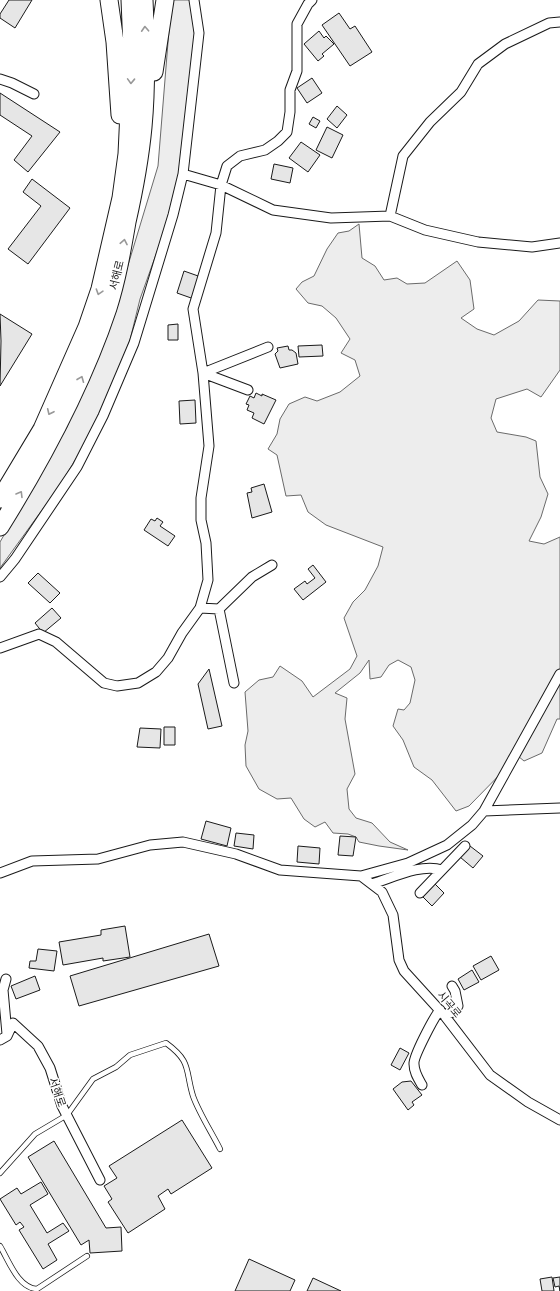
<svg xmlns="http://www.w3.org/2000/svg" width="560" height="1291" viewBox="0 0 560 1291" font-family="'Noto Serif','Noto Sans KR',serif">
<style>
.built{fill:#ededed;stroke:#6a6a6a}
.building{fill:#e6e6e6;stroke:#1a1a1a}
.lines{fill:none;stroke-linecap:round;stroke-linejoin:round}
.lane-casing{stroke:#1a1a1a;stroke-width:6}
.street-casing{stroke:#1a1a1a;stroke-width:11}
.highway-casing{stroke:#1a1a1a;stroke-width:19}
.lane{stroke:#fff;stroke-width:4.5}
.street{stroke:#fff;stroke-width:9}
.highway{stroke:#fff;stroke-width:17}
.oneway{stroke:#989898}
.labels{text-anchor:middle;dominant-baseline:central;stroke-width:3;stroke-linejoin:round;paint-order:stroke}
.street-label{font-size:11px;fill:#1a1a1a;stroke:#fff}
</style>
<rect width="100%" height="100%" fill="#fff"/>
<path class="built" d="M170,0H191L195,39L181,164L172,210L140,299L130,340L96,426L58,488L0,568V542L67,427L119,295L158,166L169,30Z
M359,224L362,258L375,266L384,280L397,278L407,284L425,283L457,261L470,280L474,309L461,318L477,329L494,335L519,321L538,300L560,301V370L541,397L527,389L496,399L491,418L497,432L526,437L536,441L540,477L548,494L541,517L529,541L544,544L560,537V719H557L542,753L524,761L518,756L469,806L456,811L432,780L414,767L403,740L393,726L398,709L404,710L410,703L415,680L411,667L398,660L389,665L381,677L370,679L369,660L360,673L335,693L347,698L345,719L355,774L347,789L349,809L356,818L372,823L390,842L408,850L379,846L359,842L356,837L348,834L333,833L325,822L315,827L304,819L291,798L277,799L259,789L246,766L245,745L248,731L245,692L259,680L273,677L280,666L302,681L313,697L350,669L357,656L344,618L353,602L365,590L378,566L383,547L326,525L308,512L301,495L286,496L277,455L268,449L277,434L280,419L289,404L305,397L317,401L340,392L360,376L355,360L341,353L350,339L336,318L322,306L308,303L296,289L302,282L314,276L327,249L338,233L349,231Z"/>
<path class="building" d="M9,0H32L15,28L0,18V14Z
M339,13L350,29L355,26L372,52L350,66L322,25Z
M319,31L324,38L326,36L334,44L322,54L324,56L318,61L304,44Z
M312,78L322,93L307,103L297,88Z
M0,93L60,132L28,172L14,160L32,136L0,115Z
M337,106L347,115L337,128L327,119Z
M313,117L320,121L316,128L309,124Z
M327,127L343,135L332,158L316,150Z
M301,142L320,155L308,172L289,158Z
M274,164L293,168L290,183L271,179Z
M32,179L70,208L28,264L8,249L41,206L23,192Z
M184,271L201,277L194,299L177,293Z
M0,314L32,334L0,386L1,341Z
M178,324V340H168V325Z
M322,345L323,356L299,357L298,346Z
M288,346L289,350H292L296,353L298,364L280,368L275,354L278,351L277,348Z
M256,393L262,396V394L276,400L264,424L252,418L254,413L247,410L249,405L246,404L250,396L254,398Z
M195,400L196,423L180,424L179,401Z
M264,484L272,512L252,518L247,493L252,492L251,488Z
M157,518L163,522L160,526L175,536L168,546L144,530L151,519L155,521Z
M313,565L326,582L303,600L294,589L305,581L307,584L315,578L308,569Z
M38,573L60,593L50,603L28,583Z
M52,608L61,618L43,633L35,623Z
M209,669L222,726L208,729L198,684Z
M164,727H175V745H164Z
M140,728L161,729L160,748L137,747Z
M206,821L231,828L227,846L201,839Z
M236,833L254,835L253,849L234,846Z
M340,836L356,837L353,856L338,855Z
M298,846L320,848L319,864L297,862Z
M470,846L483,856L473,868L460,857Z
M434,883L444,893L432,906L422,896Z
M125,926L130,957L103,961V958L63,965L59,942L101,935V930Z
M209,934L219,966L79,1006L70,976Z
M38,949L57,951L54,971L29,968L30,961H36Z
M491,956L499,970L481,980L473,966Z
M472,970L479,982L464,990L458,979Z
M35,976L40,990L16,999L11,986Z
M400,1048L409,1053L400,1070L391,1065Z
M411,1081L422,1095L412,1102L414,1105L408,1110L393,1089L402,1082Z
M182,1120L212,1168L171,1194L168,1189L158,1196L165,1209L128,1233L108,1202L112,1199L104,1186L117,1178L109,1166Z
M54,1141L106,1228L121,1227L122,1251L90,1253L89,1240L81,1245L28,1157Z
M41,1182L48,1194L30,1205L47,1233L63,1223L69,1231L48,1244L57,1260L43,1269L19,1230L24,1227L20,1222L16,1225L0,1199L17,1188L21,1194Z
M249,1259L295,1280L290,1291H235Z
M552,1277L554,1291H542L540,1279Z
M560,1277V1291L559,1286L555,1287L553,1278Z
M313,1278L341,1291H307Z"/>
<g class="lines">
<g class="lane-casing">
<path id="lane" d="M0,1173L35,1134L67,1115L93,1079L116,1067L130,1055L166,1043C192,1062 185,1070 193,1096C199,1113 212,1133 220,1149
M0,1246C9,1261 18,1288 37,1289L87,1256"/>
</g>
<g class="street-casing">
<path id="street" d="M0,79L12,83L34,94
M183,174L221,185L273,210L331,218L390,216L425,230L478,242L532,247L560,243
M390,216L403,156L430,122L461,92L478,64L505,44L549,23L560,22
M203,373L268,347
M203,373L248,390
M0,577L15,559L77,467L103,416L134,343L173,215L183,174L199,33L194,0
M200,608L219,609L234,683
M219,609L252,577L272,565
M0,648L39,634L56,642L104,683L117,686L138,683L156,672L168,658L182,633L200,608L208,580L206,543L201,520V498L209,446L203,373L193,309L216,233L221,185L227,166L240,156L265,150L278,141L287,132L290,112V90L297,71V24L308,4L312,0
M484,811L560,674
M0,873L32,861L98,859L150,845L183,842L236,854L280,870L361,876L408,863L447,845L472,825L484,811L560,808
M361,876L382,892L393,915L399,960L404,971L444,1015L490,1075L528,1102L560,1120
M372,884C392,878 421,863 442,870
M420,893L465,846
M6,979L3,990L7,1034
M444,1015L453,1012L458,1006L455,991L452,986
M0,1040L7,1036L13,1023L38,1046L50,1068L62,1106L100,1180
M422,1085C418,1078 414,1072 414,1064C413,1057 434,1017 440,1010"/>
</g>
<g class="highway-casing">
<path id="highway" d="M109,0L115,42L120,115
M154,72L165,0
M0,499L42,429L87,327L100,289L121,198L127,154L132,48L130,0
M0,527C43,458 82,386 108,308C117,280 122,251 127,222C134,191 140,159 143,127C147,85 146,42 144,0"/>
</g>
<use href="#lane" class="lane"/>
<use href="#street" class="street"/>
<use href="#highway" class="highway"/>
</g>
<defs><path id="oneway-chevron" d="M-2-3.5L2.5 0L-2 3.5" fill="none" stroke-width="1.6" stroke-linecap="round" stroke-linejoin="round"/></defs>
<g class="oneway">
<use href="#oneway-chevron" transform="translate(145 29) rotate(-93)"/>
<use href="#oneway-chevron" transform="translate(131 81) rotate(92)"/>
<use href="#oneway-chevron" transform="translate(124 242) rotate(-79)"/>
<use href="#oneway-chevron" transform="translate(99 292) rotate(108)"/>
<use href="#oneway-chevron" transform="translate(81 379) rotate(-68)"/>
<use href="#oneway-chevron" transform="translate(50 412) rotate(115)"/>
<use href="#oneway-chevron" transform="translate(20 494) rotate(-59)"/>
</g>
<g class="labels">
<g class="street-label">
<text transform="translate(116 275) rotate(-76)">서해로</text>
<text transform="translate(450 1004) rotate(50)">시곡로</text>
<text transform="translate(58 1092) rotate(71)">서해로</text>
</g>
</g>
</svg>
